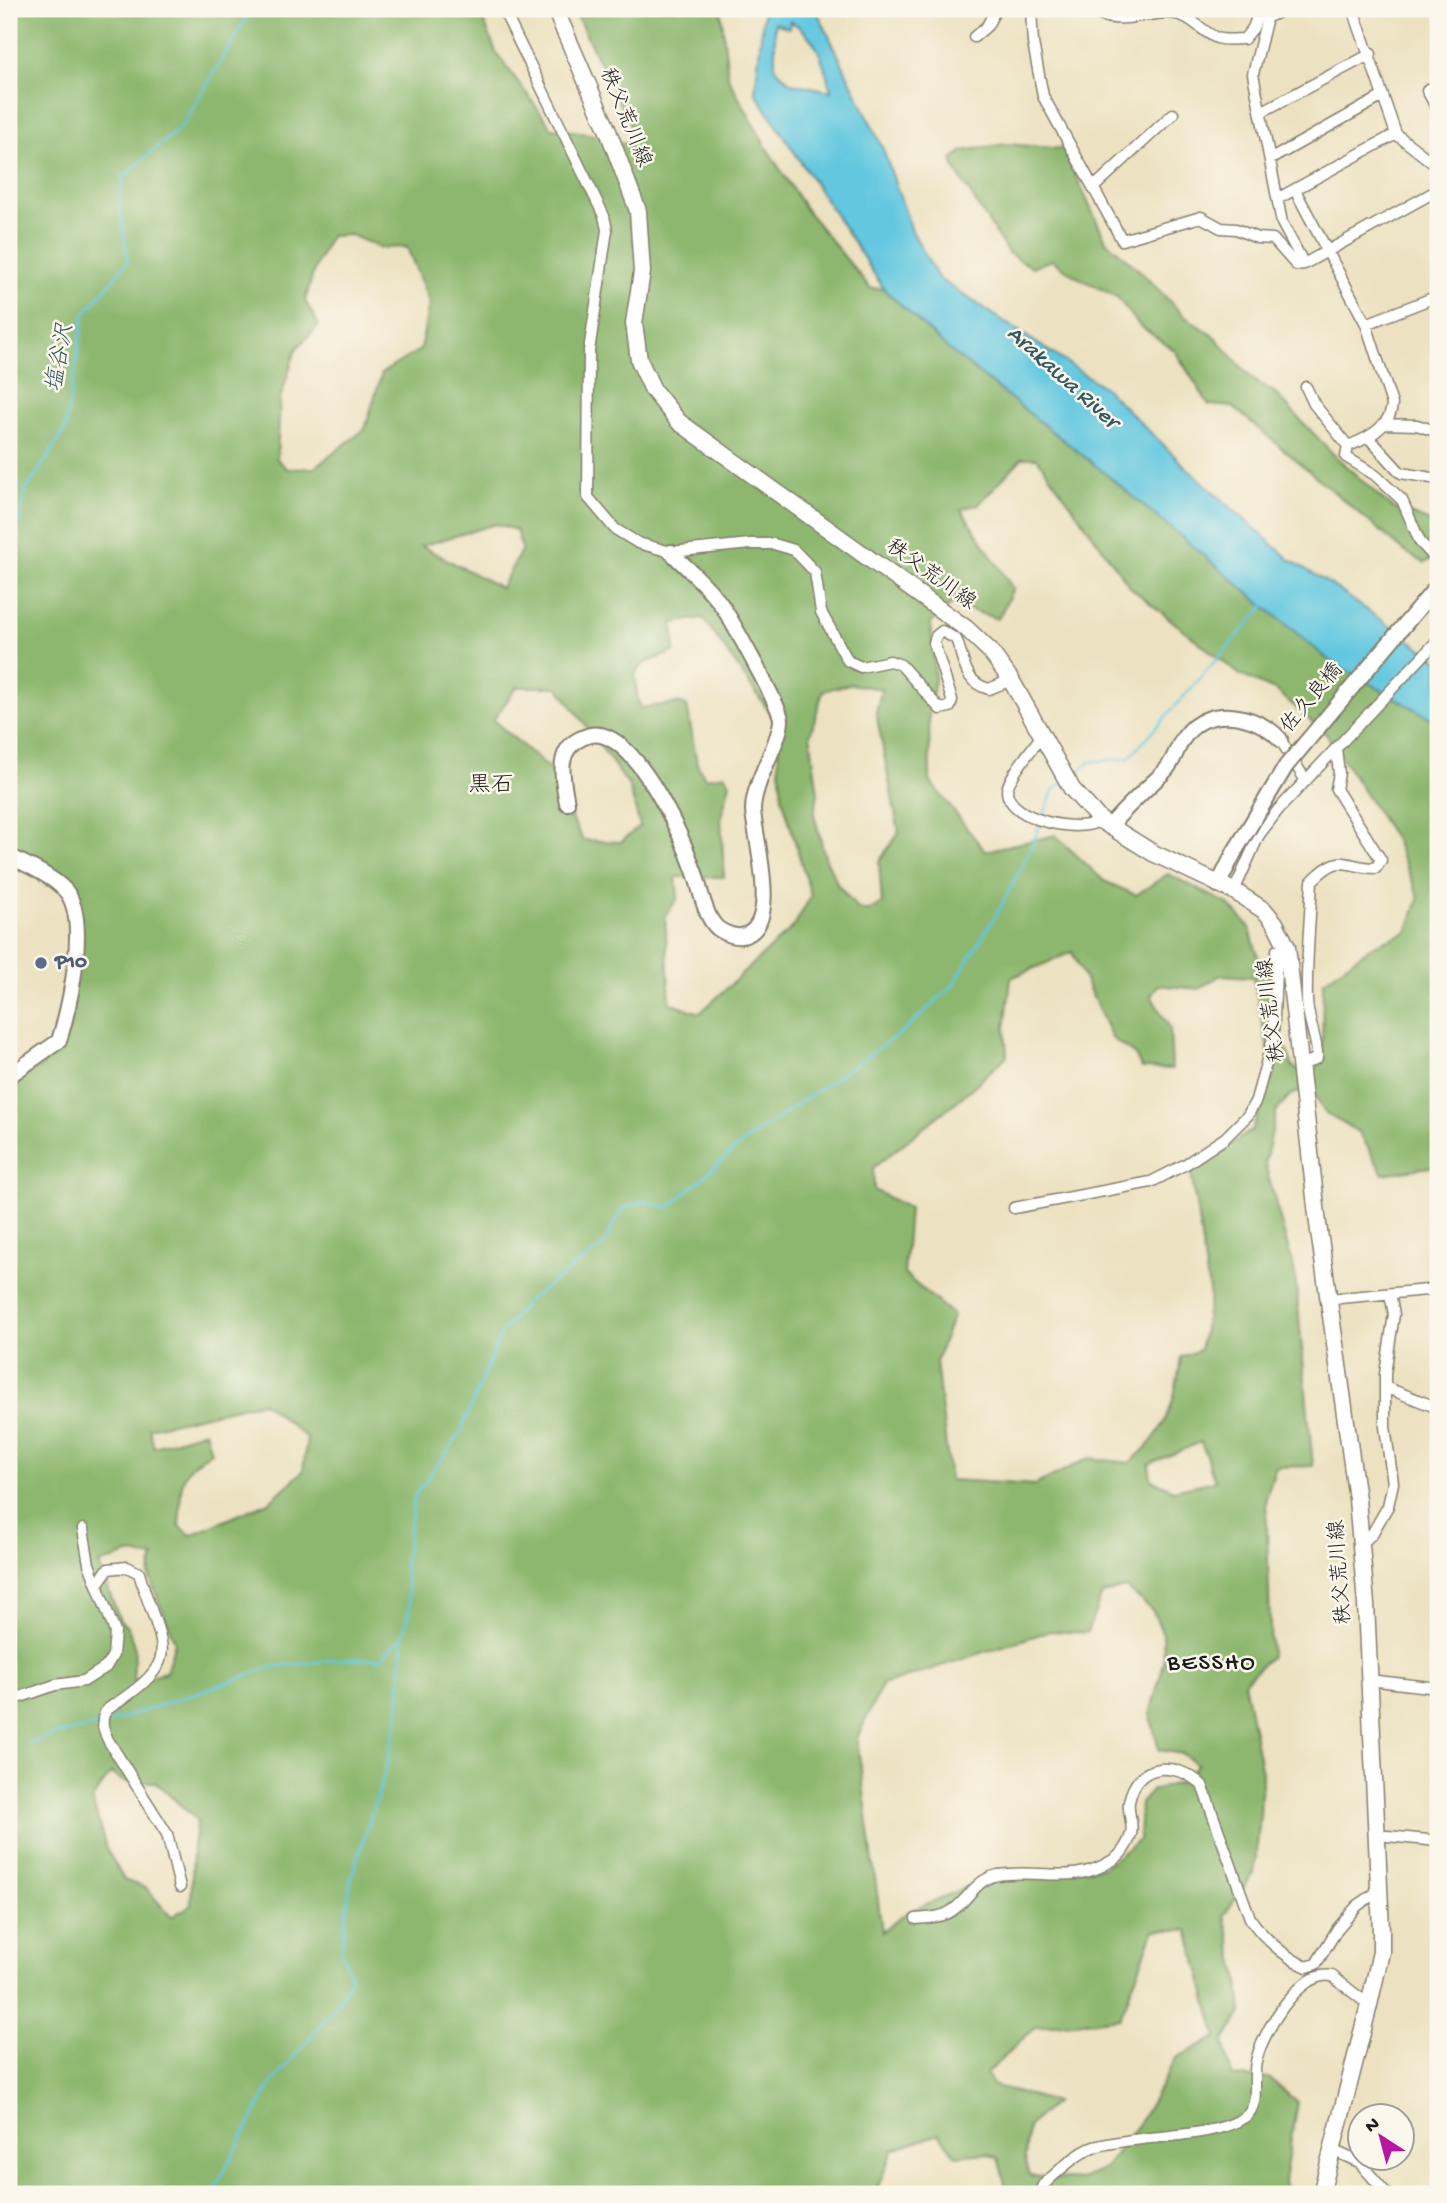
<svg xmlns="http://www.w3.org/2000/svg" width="1447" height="2203" viewBox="0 0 1447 2203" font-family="'Gochi Hand','Klee One',sans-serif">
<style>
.forest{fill:#8db76e;stroke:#546a45;stroke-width:2;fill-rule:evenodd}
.water{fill:#62c7df;stroke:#3f727e;stroke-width:2;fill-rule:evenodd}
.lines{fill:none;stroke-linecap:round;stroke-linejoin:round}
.stream{stroke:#62c7df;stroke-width:2.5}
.street-casing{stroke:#847e6e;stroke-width:13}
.secondary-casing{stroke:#847e6e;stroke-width:18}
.primary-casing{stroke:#847e6e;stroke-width:19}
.street{stroke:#fff;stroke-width:10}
.secondary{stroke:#fff;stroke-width:14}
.primary{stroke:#fff;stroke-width:16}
.secondary-bridge-casing{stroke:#847e6e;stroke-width:18;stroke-linecap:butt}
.secondary-bridge{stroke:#fff;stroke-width:14}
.service-dot{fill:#5c6f8a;stroke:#fbf7ec;stroke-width:2.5}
.labels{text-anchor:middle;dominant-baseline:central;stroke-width:5;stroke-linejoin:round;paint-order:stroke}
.street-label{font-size:21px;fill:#1c1c1c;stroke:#fbf7ec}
.service-label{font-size:21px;font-weight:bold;fill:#4e5e75;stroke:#fbf7ec;text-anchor:start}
.water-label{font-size:23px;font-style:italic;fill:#345860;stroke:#fbf7ec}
.neighbourhood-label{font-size:23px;fill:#1c1c1c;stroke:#fbf7ec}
.quarter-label{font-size:24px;letter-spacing:2px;fill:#1c1c1c;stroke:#fbf7ec}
</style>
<rect width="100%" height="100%" fill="#fbf7ec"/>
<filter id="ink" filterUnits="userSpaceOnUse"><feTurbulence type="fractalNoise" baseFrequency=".0143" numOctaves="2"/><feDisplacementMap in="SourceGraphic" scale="14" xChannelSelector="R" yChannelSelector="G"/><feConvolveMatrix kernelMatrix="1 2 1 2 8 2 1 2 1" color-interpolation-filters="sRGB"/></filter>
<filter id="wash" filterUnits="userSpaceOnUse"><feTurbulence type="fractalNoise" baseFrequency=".00686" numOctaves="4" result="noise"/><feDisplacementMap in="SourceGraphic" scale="28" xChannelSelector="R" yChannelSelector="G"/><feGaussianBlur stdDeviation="1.57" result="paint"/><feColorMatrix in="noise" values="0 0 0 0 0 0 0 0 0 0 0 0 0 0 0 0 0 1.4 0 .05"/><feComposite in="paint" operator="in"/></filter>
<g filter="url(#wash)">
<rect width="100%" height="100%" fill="#ece1c0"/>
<path class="forest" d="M9,9H479L496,52L552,128L585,133L629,145L631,127L575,12L560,9H721L728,77L766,147L806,210L870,288L884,289L948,349L1100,469L1330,661L1438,722V1166L1383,1174L1359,1132L1326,1114L1311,1089L1290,1095L1276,1112L1265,1164L1295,1274L1313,1466L1276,1467L1266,1498L1271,1656L1244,1682L1262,1773L1260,1817L1254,1873L1224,1915L1239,1980L1242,2013L1224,2041L1232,2077L1269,2078L1297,2102L1284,2181L1287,2194H1008L998,2158L987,2153L956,2156L939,2134L893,2150L875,2194H9V1081L43,1066L79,963L69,889L9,844ZM351,235L380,248L407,247L429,302L421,349L382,373L365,429L314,468L287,469L277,459L280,399L296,349L319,325L305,301L314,270L330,236ZM1022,458H1037L1131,588L1240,675L1277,691L1327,735L1394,838L1419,897L1407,932L1372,946L1323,982L1322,1059L1309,1075L1293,1067L1269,1004L1273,981L1260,963L1249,926L1228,904L1168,874L1136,895L1104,881L1055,835L985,851L930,781L929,713L935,680L931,623L952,604L998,619L1013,589L961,509L979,504ZM496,524L516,530L522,549L501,588L421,546ZM703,618L775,720L782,797L811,896L794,926L700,1013L670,1003L665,916L678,898L676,877H724L721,818L730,783L725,775L705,778L697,764L687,706L678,703L641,708L637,697L635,674L643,664L675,651L673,623ZM850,684L882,689L876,712L899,833L879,861L882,903L868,911L858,909L838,885L825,857L814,814L818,794L810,735L823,691ZM517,687H558L629,786L640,826L621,842L583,840L567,810L554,773L493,720ZM1072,952L1112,1038L1135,1055L1142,1068L1172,1069L1170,1028L1151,996L1158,985L1198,989L1221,975L1253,977L1273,1074L1252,1130L1191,1172L1210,1297L1200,1350L1181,1357C1175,1404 1167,1433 1129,1463L1089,1458L1035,1485L950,1480L936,1362L953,1315L904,1274L909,1208L874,1190L873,1168L962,1097L1007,1056L1005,1029L1011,978ZM263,1402L307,1438L303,1471L269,1502L191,1535L179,1526C183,1487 174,1472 211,1452L205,1431L154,1447L149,1428ZM1201,1442L1215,1481L1173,1490L1151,1479L1149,1464ZM128,1554L154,1557L149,1576L175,1642L166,1672L133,1680L135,1649L128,1627L120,1621L99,1564ZM1127,1588L1153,1611L1163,1634L1164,1662L1150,1714L1159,1750L1183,1754L1197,1765L1181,1782L1152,1790L1141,1802L1139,1840L1103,1867L981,1881L907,1912L882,1932L857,1738L882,1685L1050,1631L1087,1633L1102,1594ZM111,1773L124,1782H155L197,1820L193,1846L191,1905L171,1917L146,1888L124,1880L106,1848L92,1799ZM1154,1930H1188L1217,2037L1176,2058L1143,2117L1105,2168L1079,2180L1030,2176L1025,2158L1028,2127L1055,2102L992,2085L986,2074L1035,2027L1120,2018Z
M1006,144L1063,149L1106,241L1139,270L1184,316L1215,337L1251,378L1274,392L1334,455L1391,507L1438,525V556L1424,563L1404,551L1233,407L1209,405L1175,351L1139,325L1117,297L1075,276L1052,260L1032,267L1008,253L955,169L952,159L963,151Z"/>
<path class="water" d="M764,9H816L883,149L912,231L938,278L1105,388L1191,472L1289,559L1330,584L1438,660V722L1330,661L1100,469L948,349L884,289L755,92ZM790,21C818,36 824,63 831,91L791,83L775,68V23L789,28Z"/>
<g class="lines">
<path class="stream" d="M9,550L18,530L25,492L65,430L84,315L128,261L119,202L123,177L182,126L252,9
M1071,777L1090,762L1129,758L1266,604
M106,1724L271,1667L342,1659H381L403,1635
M29,1745L52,1735L100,1725
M212,2194L271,2084L334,2009L351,1978L341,1952L351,1879L383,1778L399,1715L403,1635L410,1607L404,1562L415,1495L459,1436L501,1333L529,1300L602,1247L622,1209L645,1201L668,1208L742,1143L906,1029L953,985L1000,908L1031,848L1053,791L1063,783"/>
</g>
</g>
<g filter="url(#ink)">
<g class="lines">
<g class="street-casing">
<path id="street" d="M503,9L604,216L607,230L589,351L588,497L615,529L638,543L671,552L750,544H774L794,550L815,572L821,612L848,661L861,667L890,661L901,665L940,709L950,707L952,700L934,643L936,636L942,631L956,639C965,661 963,682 989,689L1011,680
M1031,9L1033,43L1043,96L1122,240L1201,217L1221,228L1236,229L1257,238L1273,239L1296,265L1304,264
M1092,9C1110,28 1146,12 1170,13C1191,14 1200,31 1217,38C1225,41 1237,39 1244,39L1253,28L1260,9
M1269,9L1253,74L1282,223L1304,264L1438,190
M1353,9L1396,134L1438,167
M1266,18L1285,9
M974,37L987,26L996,9
M1438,85L1427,90L1438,111
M1261,112L1371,54
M1271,159L1383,96
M1093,188L1173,114
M1295,190L1366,324L1392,404C1391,427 1367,439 1348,446L1346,457L1375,475L1402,500L1420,542L1438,561
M1279,198L1396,134
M1366,324L1438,296
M1306,387L1314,404L1348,446
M1383,424L1417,425L1438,432
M1369,438L1401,473L1438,479
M1042,735C1034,747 1007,778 1007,791C1008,820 1082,835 1100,820
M1280,739L1306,781
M1234,891L1259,835L1278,810L1438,640
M1301,1066L1317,1058C1319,1044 1307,1018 1307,1000C1306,961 1310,921 1312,881C1342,850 1344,868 1376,868L1381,860L1336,789L1339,773L1336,748
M1014,1208L1151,1182L1186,1164L1225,1138L1248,1115L1256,1100L1273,1038L1277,950L1287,947
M1329,1299L1438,1289
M1387,1388L1438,1408
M1361,1544L1372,1534L1388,1506L1393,1483L1385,1427V1374L1394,1314L1390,1294
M98,1583L108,1569L127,1567L139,1573C162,1652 187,1657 108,1709C99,1718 103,1729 108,1740L167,1834L180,1887
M1369,1680L1438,1688
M9,1701L55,1685L84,1681L106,1667L113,1655L115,1632L89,1564L83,1529
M1377,1835L1438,1841
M916,1919C927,1918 938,1918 948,1913C968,1903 973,1880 998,1875C1040,1868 1073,1886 1113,1860C1121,1856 1129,1842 1131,1834C1134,1823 1127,1813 1129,1802C1137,1761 1176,1761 1202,1785L1250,1918C1262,1937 1286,1958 1307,1967L1316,1964L1338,1928L1357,1906L1380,1890
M1332,2150L1359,2162L1387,2194
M1039,2194L1043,2185C1056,2173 1077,2153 1094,2147C1136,2134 1212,2140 1245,2117C1261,2104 1252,2080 1256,2062C1261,2035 1299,1969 1332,1976L1369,2005
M1436,2194L1438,2193"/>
</g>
<g class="secondary-casing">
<path id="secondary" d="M567,803C563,779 554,750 582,738C590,734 598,733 607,737C645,754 682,836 695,873C700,888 704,911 713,923C718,931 732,937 741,936C783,930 754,836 753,810C753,781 782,740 781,719C780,707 731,619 722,606C709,586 687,569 671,552
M1110,826C1127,806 1144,791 1163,773C1175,762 1176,747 1185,736C1208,704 1257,714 1280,739
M9,856C27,865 50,875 64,889C91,916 69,1008 59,1041L9,1076
M1218,885L1235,851"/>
</g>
<g class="primary-casing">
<path id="primary" d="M555,9L608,131L638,211L642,272L634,323L639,360L653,390L679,422L967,629L990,651L1011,680L1072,789L1100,820L1153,853L1234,891L1265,911L1275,923L1287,947L1318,1224L1357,1499L1366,1604L1381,1930V1952L1369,2005L1321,2194"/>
</g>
<use href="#street" class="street"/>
<use href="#secondary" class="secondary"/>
<use href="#primary" class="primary"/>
<g class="secondary-bridge-casing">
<path id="secondary-bridge" d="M1235,851L1286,766L1438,585"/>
</g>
<use href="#secondary-bridge" class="secondary-bridge"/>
</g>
</g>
<circle class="service-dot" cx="41" cy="963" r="7"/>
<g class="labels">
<g class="street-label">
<text transform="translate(624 118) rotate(68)">秩父荒川線</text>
<text transform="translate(930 576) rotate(36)">秩父荒川線</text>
<text transform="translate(1313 699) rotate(-50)">佐久良橋</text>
<text transform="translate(1273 1010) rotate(-97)">秩父荒川線</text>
<text transform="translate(1342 1572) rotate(-94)">秩父荒川線</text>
</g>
<g class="service-label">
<text x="55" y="963">P10</text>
</g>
<g class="water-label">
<text transform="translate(61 358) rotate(-80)">塩谷沢</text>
<text transform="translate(1062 378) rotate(42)">Arakawa River</text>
</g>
<g class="neighbourhood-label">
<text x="491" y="786">黒石</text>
</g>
<g class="quarter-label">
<text x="1212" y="1664">BESSHO</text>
</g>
</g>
<rect width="1447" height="2203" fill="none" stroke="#fbf7ec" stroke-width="35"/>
<g transform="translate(1381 2137) rotate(324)"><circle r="33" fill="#fbf7ec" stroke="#a29f99" stroke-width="2"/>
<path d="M0-5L12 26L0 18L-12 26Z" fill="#b5179e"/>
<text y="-10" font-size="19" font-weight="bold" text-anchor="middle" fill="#1c1c1c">N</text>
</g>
</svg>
